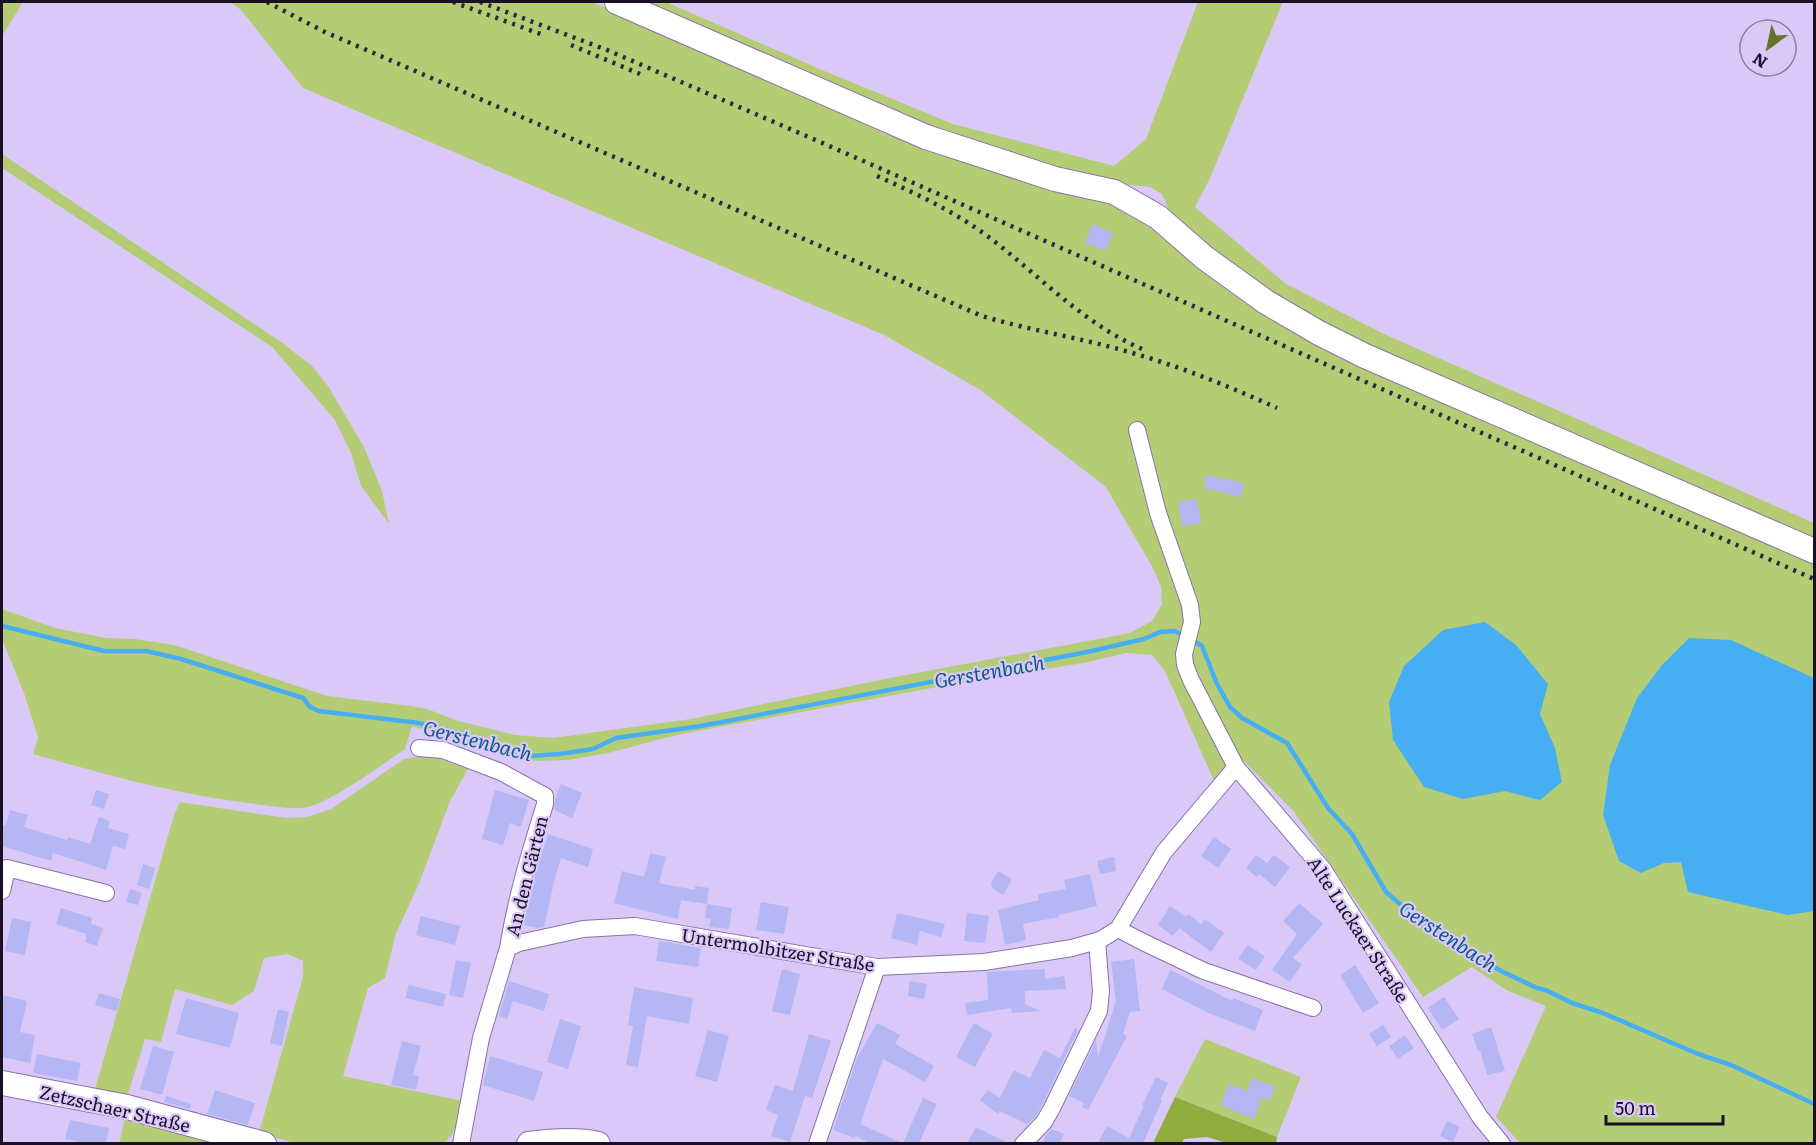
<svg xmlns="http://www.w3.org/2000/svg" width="1816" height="1145" viewBox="0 0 1816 1145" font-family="Literata,serif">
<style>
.green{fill:#b4cd75}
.forest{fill:#90ab3e}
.water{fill:#47aef4}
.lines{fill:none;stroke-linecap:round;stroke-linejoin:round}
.stream{stroke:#47aef4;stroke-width:4.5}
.building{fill:#b4b7f3}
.street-casing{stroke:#8872a9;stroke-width:18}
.secondary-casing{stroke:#8872a9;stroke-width:26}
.street{stroke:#fff;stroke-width:16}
.secondary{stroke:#fff;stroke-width:24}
.rail{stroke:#30263e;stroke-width:4.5;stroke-dasharray:3 6;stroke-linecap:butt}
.labels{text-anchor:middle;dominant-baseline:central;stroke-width:4.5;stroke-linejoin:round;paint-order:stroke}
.street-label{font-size:18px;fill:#1a1126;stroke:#dac8f8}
.water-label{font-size:20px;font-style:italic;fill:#0a5987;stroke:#dac8f8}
</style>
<rect width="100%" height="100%" fill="#dac8f8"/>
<path class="green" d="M2,2H23L2,36Z
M230,2H591L623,14L799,93L883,133L955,157L1103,192L1208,267L1814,559V1143H1520L1496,1117L1546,1006L1508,991L1472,967L1423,997L1294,812L1244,761L1215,783L1165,671L1152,655L1126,653L1083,663L954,684L681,734L608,753L569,760L532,761L480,747L412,726L405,749C382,764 328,806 302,808C286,809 264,805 248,803C175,794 103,774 33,754L38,737L24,693L2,639V609L55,628L106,638L135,639L174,645L327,696L411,706L427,709L458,721L515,735L553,738L691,719L890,678L1130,633L1152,621L1162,604L1161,587L1154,570L1106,487L979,389L884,335L303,88L241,10Z
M628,2H666L822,70L953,124L1114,166L1146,139L1198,2H1283L1210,178L1195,207L1286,284L1384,334L1814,523V543L1356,343L1251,283L1169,211L1162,194L1150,187L1128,185L1088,173L1043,166L1004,156Z
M2,154L281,342L312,366L328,386L364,447L382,491L389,524L361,486L351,453L335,420L272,347L2,168Z
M421,756L437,758L468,769L450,801L418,886L396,933L385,978L368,988L343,1076L463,1101C461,1117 457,1132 444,1143H295L259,1133L303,977V961L287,954L264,958L254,991L232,1005L175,989L161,1042L145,1039L126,1101L93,1096L174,815L180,802L286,818L307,817L331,809L404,759Z
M1205,1039L1301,1077L1277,1137L1175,1097Z
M125,1118L227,1144H119Z"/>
<path class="forest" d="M1175,1097L1277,1137L1276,1143H1227L1207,1137L1184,1139L1182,1143H1153Z"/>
<path class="water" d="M1485,622L1516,645L1548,684L1540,714L1555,748L1562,782L1540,800L1505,791L1463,799L1424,787L1393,740L1389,702L1404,666L1443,630Z
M1689,638L1731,640L1814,678V911L1788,915L1688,892L1681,862L1664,863L1641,873L1619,861L1603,815L1610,765L1637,698L1662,665Z"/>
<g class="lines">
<path class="stream" d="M2,626L104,651H146L181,659L303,698L310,707L319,711L419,723L466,735L500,748L530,756L559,754L593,749L616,738L701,726L1087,652L1144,639L1160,632L1175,631L1184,636
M1192,640L1202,646L1217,684L1230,707L1242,718L1287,743L1328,808L1352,834L1386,892L1407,910L1461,947L1501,971L1537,988L1548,991L1572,1003L1603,1013L1698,1054L1731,1065L1814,1104"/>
</g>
<path class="building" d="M1093,224L1113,234L1105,251L1085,242Z
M1207,475L1244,483L1241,497L1204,488Z
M1197,499L1201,523L1182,526L1178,502Z
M561,784L582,793L572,818L554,810L555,799Z
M96,790L109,794L104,809L91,805Z
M495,790L529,800L521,827L510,823L503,845L482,839Z
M10,810L28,815L24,827L67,840L68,837L90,844L99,817L110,821L108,828L129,834L125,849L113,846L106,870L53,853L51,861L2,846V825L5,826Z
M548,834L593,849L588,867L561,858L555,878L544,927L538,928L523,925L536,871Z
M1214,837L1231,849L1218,868L1201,856Z
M650,853L666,857L659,883L695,890V886L709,888L707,904L681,900L678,919L614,903L622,871L644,877Z
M1256,855L1267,863L1274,855L1290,867L1275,887L1259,874L1257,877L1246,868Z
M1114,857L1116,871L1100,874L1097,861Z
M143,864L155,868L149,889L137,885Z
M998,871L1012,879L1003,895L993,889L991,883Z
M1090,874L1097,906L1059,915V917L1023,924L1026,940L1005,945L998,910L1039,900L1038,894L1066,889L1064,880Z
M130,889L142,893L138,905L126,902Z
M761,902L789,907L784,934L756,930Z
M1299,903L1323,924L1293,958L1302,964L1290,982L1272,970L1297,934L1283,921Z
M707,904L732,908L729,929L709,927L711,919L705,918Z
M1170,906L1186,917L1188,914L1201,924L1205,919L1224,933L1211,952L1179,928L1173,936L1158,925Z
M61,908L92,918L91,924L103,928L97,946L85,942L87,934L56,924Z
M897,913L945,924L941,937L920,931L917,945L891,938Z
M967,913L989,916L985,943L964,941Z
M421,916L460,926L455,945L416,935Z
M12,918L31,922L25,955L5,951Z
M659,941L701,948L698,967L656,961Z
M1247,945L1265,956L1256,970L1238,959Z
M1134,959L1140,1011L1130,1012L1123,1034L1127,1036L1088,1110L1082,1107L1084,1103L1069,1096L1096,1041L1098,1058L1116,1001L1111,962Z
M456,960L471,963L463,998L449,995Z
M1355,965L1379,1003L1363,1013L1340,975Z
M782,969L800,974L790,1015L772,1011Z
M1045,969V979L1064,976L1066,989L1025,991V1004L1041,1011L1012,1013L1011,1008L967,1015L965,1003L988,1000L987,972Z
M1170,970L1232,1001L1233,998L1263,1010L1255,1031L1206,1012L1162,989Z
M509,981L549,994L544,1011L513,1001L507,1019L499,1016Z
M910,981L927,984L924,999L908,996Z
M409,985L446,994L443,1007L405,998Z
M634,987L693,998L689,1024L647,1016L638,1067L626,1065L633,1026L628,1025Z
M99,993L120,999L117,1011L95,1005Z
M2,995L27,1001L20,1032L35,1035L30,1063L2,1057Z
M1444,997L1459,1019L1442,1030L1428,1008Z
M186,998L239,1013L230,1048L176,1034Z
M278,1009L289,1012L282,1046L270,1043Z
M560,1019L581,1026L568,1069L547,1062Z
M877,1023L900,1035L895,1044L934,1066L925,1082L883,1059L860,1124L902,1143H870L855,1136V1138L833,1130L857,1058Z
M974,1023L993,1034L975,1067L956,1057Z
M1383,1025L1391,1037L1377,1046L1369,1034Z
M1491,1027L1505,1071L1487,1075L1480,1050L1478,1051L1472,1034Z
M1075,1028L1078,1030L1043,1103L1036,1116L1027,1124L1000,1111L998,1114L980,1100L988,1090L1000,1098L1014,1070L1030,1078L1044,1050L1060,1058Z
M708,1030L729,1036L717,1082L695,1076Z
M809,1034L831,1041L812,1098L805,1096L790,1142L771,1136L778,1115L766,1110L775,1085L793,1091Z
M1405,1035L1414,1048L1398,1059L1389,1046Z
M402,1041L421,1046L413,1075L419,1076L416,1090L391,1085Z
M153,1046L174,1052L162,1095L140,1089Z
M37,1054L81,1063L77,1081L33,1073Z
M490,1056L543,1072L534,1101L483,1085Z
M1156,1077L1168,1083L1160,1100L1162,1101L1143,1143H1098L1107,1126L1129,1138L1144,1106L1142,1105Z
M1252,1078L1275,1087L1270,1101L1262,1097L1254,1119L1220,1105L1229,1084L1247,1091Z
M215,1090L255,1103L248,1125L207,1114Z
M166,1096L191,1104L190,1109L164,1102Z
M923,1098L937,1104L919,1143H903Z
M70,1120L109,1128L106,1143H85L65,1139Z
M1447,1121L1460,1127L1453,1142L1440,1136Z
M976,1127L1008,1143H967Z
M1052,1129L1064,1134L1060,1143H1042L1046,1135Z"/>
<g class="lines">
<g class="street-casing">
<path id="street" d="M1137,430L1158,513L1190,605L1192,622L1184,654L1185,665L1191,680L1236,767L1323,869L1480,1117L1502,1144
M419,748L443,750L501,772L545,796V804C530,852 516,898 508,948
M2,891L7,868L106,893
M1118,929L1143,942L1204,971L1313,1008
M461,1144L481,1038L508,948L519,943L583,929L635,926L877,967L984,962L1072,948L1100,940L1118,929L1164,852L1236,767
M817,1144L877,967
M1023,1144L1044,1122L1052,1108L1099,1011L1101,991L1097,941"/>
</g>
<g class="secondary-casing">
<path id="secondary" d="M617,2L926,137L1055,179L1114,192L1158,217L1205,258L1266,302L1319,333L1365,356L1814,551
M2,1083L127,1107L264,1144
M529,1144C551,1141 576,1139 598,1144"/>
</g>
<use href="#street" class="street"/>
<use href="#secondary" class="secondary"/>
<path class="rail" d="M267,2L325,32L982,316C1022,328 1063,335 1103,345C1163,360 1220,382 1277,408
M453,2L546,36
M480,2L607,50L811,138L1814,579
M571,45L640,74
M877,176C915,193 953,211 986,235C1038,274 1082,323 1142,349"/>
</g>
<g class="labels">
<g class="street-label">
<text transform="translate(526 876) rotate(-76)">An den Gärten</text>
<text transform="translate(1359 929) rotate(57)">Alte Luckaer Straße</text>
<text transform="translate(778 949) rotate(9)">Untermolbitzer Straße</text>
<text transform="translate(115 1108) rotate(13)">Zetzschaer Straße</text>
</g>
<g class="water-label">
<text transform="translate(989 670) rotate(-10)">Gerstenbach</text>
<text transform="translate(478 739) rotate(14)">Gerstenbach</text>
<text transform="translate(1449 935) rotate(33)">Gerstenbach</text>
</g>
</g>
<rect width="1816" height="1145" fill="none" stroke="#1a1126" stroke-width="6"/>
<g transform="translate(1768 48) rotate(213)"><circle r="28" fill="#dac8f8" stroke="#8d7fa4" stroke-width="1.5"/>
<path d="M0-4.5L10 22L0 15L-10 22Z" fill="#617524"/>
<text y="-9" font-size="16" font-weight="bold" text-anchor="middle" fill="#1a1126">N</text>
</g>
<path d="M1606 1115v9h117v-9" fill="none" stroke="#1a1126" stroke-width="3"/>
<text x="1615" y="1115" font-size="18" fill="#1a1126" stroke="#dac8f8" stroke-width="4.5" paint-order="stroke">50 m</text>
</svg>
